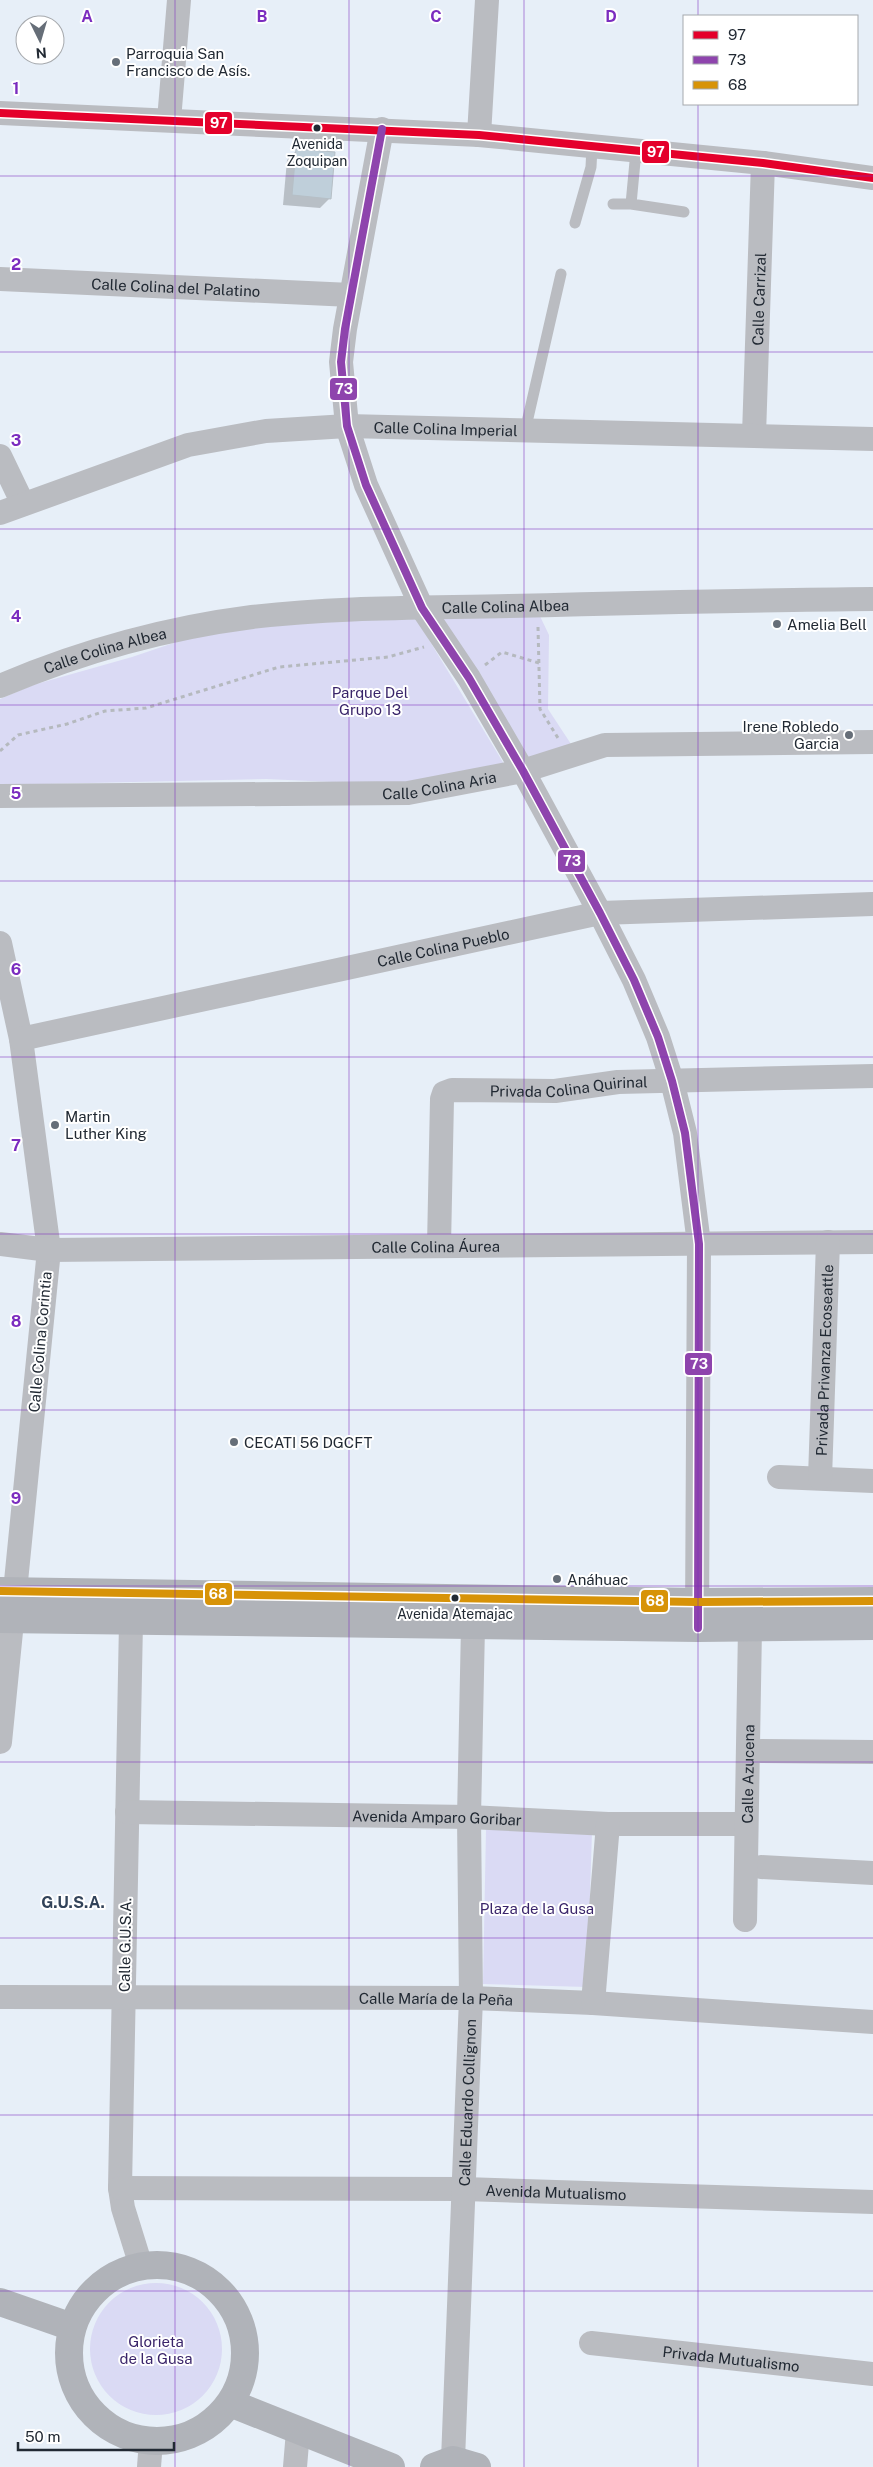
<svg xmlns="http://www.w3.org/2000/svg" width="873" height="2467" viewBox="0 0 873 2467" font-family="'Public Sans',sans-serif">
<style>
.green{fill:#dadaf4}
.shadow{fill:#0003}
.building{fill:#bfcfda;stroke:#b6bfc6}
.lines{fill:none;stroke-linecap:round;stroke-linejoin:round}
.path{stroke:#b5b9be;stroke-width:3;stroke-dasharray:4 4;stroke-linecap:butt}
.lane{stroke:#babcc1;stroke-width:11}
.street{stroke:#babcc1;stroke-width:24}
.secondary{stroke:#b0b3b9;stroke-width:28}
.bus-1-casing{stroke:#fff;stroke-width:11}
.bus-2-casing{stroke:#fff;stroke-width:11}
.bus-3-casing{stroke:#fff;stroke-width:11}
.bus-1{stroke:#e4002b;stroke-width:8}
.bus-2{stroke:#8e44ad;stroke-width:8}
.bus-3{stroke:#d79308;stroke-width:8}
.grid{fill:none;stroke:#7b2cbf;stroke-width:1;stroke-opacity:0.55}
.poi-dot{fill:#666e78;stroke:#fff;stroke-width:2}
.bus-dot{fill:#212933;stroke:#fff;stroke-width:2}
.labels{text-anchor:middle;dominant-baseline:central;stroke-width:4;stroke-linejoin:round;paint-order:stroke}
.bus-label{font-size:14px;fill:#212933;stroke:#fff}
.poi-label{font-size:15px;fill:#212933;stroke:#fff;text-anchor:start}
.street-label{font-size:15px;fill:#212933;stroke:#fff}
.park-label{font-size:15px;fill:#3a256a;stroke:#fff}
.neighbourhood-label{font-size:16px;font-weight:bold;fill:#324359;stroke:#fff}
.grid-label{font-size:16px;text-anchor:middle;font-weight:bold;fill:#7b2cbf;stroke:#fff;stroke-width:4;stroke-linejoin:round;paint-order:stroke}
.line-badge{stroke:#fff;stroke-width:2}
.badge-label{font-size:14px;text-anchor:middle;font-weight:bold;fill:#fff}
</style>
<rect width="100%" height="100%" fill="#e7eff8"/>
<path class="green" d="M538,612L549,635L548,709L571,744L528,761L440,614Z
M414,615L504,764L399,785L266,779L0,785V699L33,685L132,657L209,631Z
M486,1829L592,1832L587,1987L483,1984Z
M90 2349a66 66 0 1 1 132 0a66 66 0 1 1-132 0Z"/>
<path class="shadow" d="M297,150L330,198L320,208L283,205L287,160Z"/>
<path class="building" d="M296,149L335,152L331,199L292,195Z"/>
<g class="lines">
<path class="path" d="M538,627L540,709L558,738
M485,665L502,652L539,663
M0,751L18,735L67,724L105,711L146,708L279,667L388,657L424,647"/>
<path class="lane" d="M613,204H631L684,212
M631,204L636,151
M575,223L591,167L592,147
M525,431L561,274"/>
<g class="street">
<path d="M0,113L479,135L763,163L873,178"/>
<path d="M169,120L179,0"/>
<path d="M382,129L345,329L341,362L347,426L366,485L422,608L469,678L523,771L600,913L634,980L658,1037L672,1081L685,1133L699,1244L697,1621"/>
<path d="M479,135L487,0"/>
<path id="s1" d="M0,279L351,295"/>
<path id="s2" d="M754,435L763,163"/>
<path d="M0,456L23,504"/>
<path id="s3" d="M0,513L188,445L266,431L347,426L873,439"/>
<path id="s4" d="M0,686C80,652 166,628 252,617C337,607 423,608 509,606C630,603 752,600 873,599"/>
<path id="s5" d="M0,796L408,793L523,771L605,745L873,742"/>
<path d="M0,943L21,1039L49,1250L0,1742"/>
<path id="s6" d="M21,1039L600,913L873,904"/>
<path id="s7" d="M0,1244L49,1250L873,1242"/>
<path id="s8" d="M439,1246L442,1099L444,1093L452,1090L555,1091L618,1082L873,1076"/>
<path d="M779,1477L873,1481"/>
<path id="s9" d="M820,1478L828,1242"/>
<path d="M131,1622L120,2188L123,2208L141,2266"/>
<path d="M761,1751L873,1752"/>
<path id="s10" d="M127,1812L469,1817L608,1824H745"/>
<path d="M761,1867L873,1873"/>
<path id="s11" d="M745,1920L750,1628"/>
<path id="s12" d="M0,1997L471,1998L593,2003L873,2022"/>
<path d="M593,2003L608,1824"/>
<path id="s13" d="M120,2188L464,2189L873,2202"/>
<path id="s14" d="M591,2343L873,2374"/>
<path d="M149,2467L151,2441"/>
<path d="M295,2467L298,2431"/>
<path id="s15" d="M451,2467L453,2460L471,1998L469,1817L473,1626"/>
</g>
<path class="secondary" d="M0,1591L698,1602L873,1601
M0,1619L698,1628L873,1626
M69 2353a88 88 0 1 1 176 0a88 88 0 1 1-176 0Z
M0,2302L72,2327
M230,2403L391,2467
M434,2467L453,2460L477,2467"/>
<g class="bus-1-casing">
<path id="bus-1" d="M0,113L479,135L763,163L873,178"/>
</g>
<g class="bus-2-casing">
<path id="bus-2" d="M382,129L345,329L341,362L347,426L366,485L422,608L469,678L523,771L600,913L634,980L658,1037L672,1081L685,1133L699,1244L698,1628"/>
</g>
<g class="bus-3-casing">
<path id="bus-3" d="M0,1591L698,1602L873,1601"/>
</g>
<use href="#bus-1" class="bus-1"/>
<use href="#bus-2" class="bus-2"/>
<use href="#bus-3" class="bus-3"/>
</g>
<path class="grid" d="M175,0V2467M349,0V2467M524,0V2467M698,0V16M698,104V2467M0,176H873M0,352H873M0,529H873M0,705H873M0,881H873M0,1057H873M0,1234H873M0,1410H873M0,1586H873M0,1762H873M0,1938H873M0,2115H873M0,2291H873"/>
<g class="poi-dot">
<circle cx="116" cy="62" r="5"/>
<circle cx="777" cy="624" r="5"/>
<circle cx="849" cy="735" r="5"/>
<circle cx="55" cy="1125" r="5"/>
<circle cx="234" cy="1442" r="5"/>
<circle cx="557" cy="1579" r="5"/>
</g>
<g class="bus-dot">
<circle cx="317" cy="128" r="4.5"/>
<circle cx="455" cy="1598" r="4.5"/>
</g>
<g class="labels">
<g class="bus-label">
<text x="317" y="144">Avenida<tspan x="317" dy="17">Zoquipan</tspan></text>
<text x="455" y="1614">Avenida Atemajac</text>
</g>
<g class="poi-label">
<text x="126" y="53">Parroquia San<tspan x="126" dy="17">Francisco de Asís.</tspan></text>
<text x="787" y="624">Amelia Bell</text>
<text x="839" y="726" text-anchor="end">Irene Robledo<tspan x="839" dy="17">Garcia</tspan></text>
<text x="65" y="1116">Martin<tspan x="65" dy="17">Luther King</tspan></text>
<text x="244" y="1442">CECATI 56 DGCFT</text>
<text x="567" y="1579">Anáhuac</text>
</g>
<g class="street-label">
<text stroke="none"><textPath href="#s1" startOffset="176">Calle Colina del Palatino</textPath></text>
<text stroke="none"><textPath href="#s2" startOffset="136">Calle Carrizal</textPath></text>
<text stroke="none"><textPath href="#s3" startOffset="459">Calle Colina Imperial</textPath></text>
<text stroke="none"><textPath href="#s4" startOffset="516">Calle Colina Albea</textPath></text>
<text stroke="none"><textPath href="#s4" startOffset="111">Calle Colina Albea</textPath></text>
<text stroke="none"><textPath href="#s5" startOffset="440">Calle Colina Aria</textPath></text>
<text stroke="none"><textPath href="#s6" startOffset="432">Calle Colina Pueblo</textPath></text>
<text stroke="none"><textPath href="#s8" startOffset="279">Privada Colina Quirinal</textPath></text>
<text stroke="none"><textPath href="#s7" startOffset="436">Calle Colina Áurea</textPath></text>
<text transform="translate(40 1342) rotate(-85)">Calle Colina Corintia</text>
<text stroke="none"><textPath href="#s9" startOffset="118">Privada Privanza Ecoseattle</textPath></text>
<text stroke="none"><textPath href="#s11" startOffset="146">Calle Azucena</textPath></text>
<text stroke="none"><textPath href="#s10" startOffset="310">Avenida Amparo Goribar</textPath></text>
<text transform="translate(125 1945) rotate(-89)">Calle G.U.S.A.</text>
<text stroke="none"><textPath href="#s12" startOffset="436">Calle María de la Peña</textPath></text>
<text stroke="none"><textPath href="#s15" startOffset="365">Calle Eduardo Collignon</textPath></text>
<text stroke="none"><textPath href="#s13" startOffset="436">Avenida Mutualismo</textPath></text>
<text stroke="none"><textPath href="#s14" startOffset="141">Privada Mutualismo</textPath></text>
</g>
<g class="park-label">
<text x="370" y="692">Parque Del<tspan x="370" dy="17">Grupo 13</tspan></text>
<text x="537" y="1908">Plaza de la Gusa</text>
<text x="156" y="2341">Glorieta<tspan x="156" dy="17">de la Gusa</tspan></text>
</g>
<g class="neighbourhood-label">
<text x="73" y="1902">G.U.S.A.</text>
</g>
</g>
<g class="grid-label">
<text x="87" y="22">A</text>
<text x="262" y="22">B</text>
<text x="436" y="22">C</text>
<text x="611" y="22">D</text>
<text x="16" y="94">1</text>
<text x="16" y="270">2</text>
<text x="16" y="446">3</text>
<text x="16" y="622">4</text>
<text x="16" y="799">5</text>
<text x="16" y="975">6</text>
<text x="16" y="1151">7</text>
<text x="16" y="1327">8</text>
<text x="16" y="1504">9</text>
</g>
<g class="line-badge">
<rect x="204" y="111" width="29" height="24" rx="5" fill="#e4002b"/>
<rect x="641" y="140" width="29" height="24" rx="5" fill="#e4002b"/>
<rect x="329" y="377" width="29" height="24" rx="5" fill="#8e44ad"/>
<rect x="557" y="849" width="29" height="24" rx="5" fill="#8e44ad"/>
<rect x="684" y="1352" width="29" height="24" rx="5" fill="#8e44ad"/>
<rect x="204" y="1582" width="29" height="24" rx="5" fill="#d79308"/>
<rect x="640" y="1589" width="29" height="24" rx="5" fill="#d79308"/>
</g>
<g class="badge-label">
<text x="219" y="128">97</text>
<text x="656" y="157">97</text>
<text x="344" y="394">73</text>
<text x="572" y="866">73</text>
<text x="699" y="1369">73</text>
<text x="218" y="1599">68</text>
<text x="655" y="1606">68</text>
</g>
<rect x="683" y="15" width="175" height="90" fill="#ffffff" stroke="#a6a9ad"/>
<rect x="693" y="31" width="25" height="8" fill="#e4002b" stroke="#a6a9ad"/>
<text x="728" y="40" font-size="15" fill="#212933">97</text>
<rect x="693" y="56" width="25" height="8" fill="#8e44ad" stroke="#a6a9ad"/>
<text x="728" y="65" font-size="15" fill="#212933">73</text>
<rect x="693" y="81" width="25" height="8" fill="#d79308" stroke="#a6a9ad"/>
<text x="728" y="90" font-size="15" fill="#212933">68</text>
<g transform="translate(40 40) rotate(175)"><circle r="24" fill="#ffffff" stroke="#a6a9ad"/>
<path d="M0-4L9 19L0 12L-9 19Z" fill="#666e78"/>
<text y="-8" font-size="14" font-weight="bold" text-anchor="middle" fill="#212933">N</text>
</g>
<path d="M18 2442v8h156v-8" fill="none" stroke="#212933" stroke-width="2.5"/>
<text x="25" y="2442" font-size="15" fill="#212933" stroke="#ffffff" stroke-width="4" paint-order="stroke">50 m</text>
</svg>
